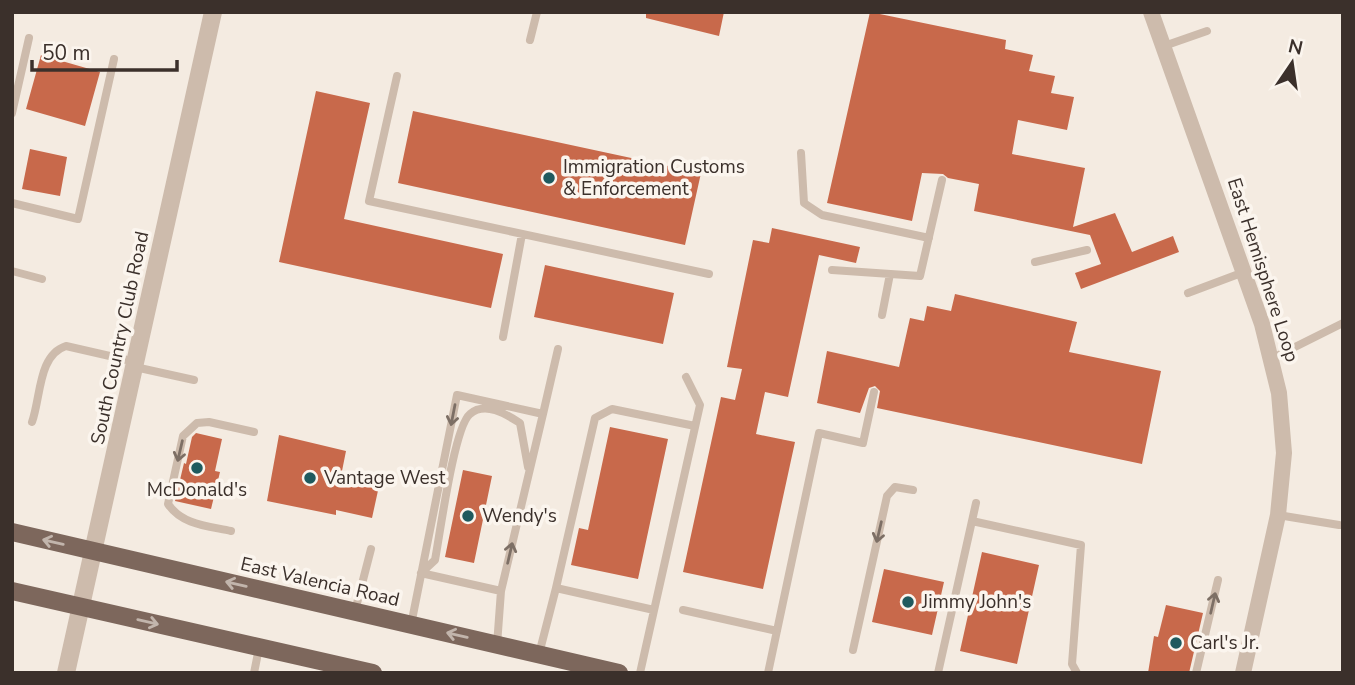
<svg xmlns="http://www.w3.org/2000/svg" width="1355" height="685" viewBox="0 0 1355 685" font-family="'Nunito Sans',sans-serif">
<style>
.building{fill:#c8694b}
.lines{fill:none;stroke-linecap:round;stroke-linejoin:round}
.service{stroke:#cdbbac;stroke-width:8}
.minor{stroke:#cdbbac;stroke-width:16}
.tertiary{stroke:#cdbbac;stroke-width:18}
.primary{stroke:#7d675c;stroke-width:18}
.oneway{stroke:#7d6f65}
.oneway2{stroke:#c2b5ac}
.poi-dot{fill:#1f5a5e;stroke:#fbf5ee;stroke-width:2.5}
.labels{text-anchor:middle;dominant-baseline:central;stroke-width:7;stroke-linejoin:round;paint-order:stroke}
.poi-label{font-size:19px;fill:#3b302b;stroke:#fbf5ee;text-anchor:start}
.street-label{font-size:19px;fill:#3b302b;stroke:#fbf5ee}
</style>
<rect width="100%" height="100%" fill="#f4ebe1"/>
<path class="building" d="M646,12H724L719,36L646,18Z
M870,12L1006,40L1005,49L1033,55L1029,71L1055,76L1051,93L1074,97L1067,130L1018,120L1012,154L1085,168L1073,227L1115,213L1132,252L1173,236L1179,252L1081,289L1075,273L1101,264L1090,235L974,211L979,184L948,178L943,174L922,173L912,221L827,203Z
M41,55L100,72L85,126L26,109Z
M316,91L370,103L344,219L503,254L491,308L279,262Z
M413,111L701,173L685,245L398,183Z
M30,149L67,157L60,196L22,189Z
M772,228L860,247L856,263L819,255L788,397L765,392L756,434L795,442L763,589L683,572L721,397L735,400L742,369L727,367L753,240L769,243Z
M545,265L674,293L663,344L534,317Z
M955,294L1077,322L1069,352L1161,371L1142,464L877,408L880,391L875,386L869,388L860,413L817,403L827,351L899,367L910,318L924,321L927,306L951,311Z
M610,427L668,439L638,579L571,565L579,528L588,530Z
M196,433L222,439L215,471L220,472L211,509L175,501L184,463L186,464L192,437Z
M279,435L346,451L341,476L379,486L372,518L336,510V515L267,501Z
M463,470L492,476L474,563L445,557Z
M982,552L1039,565L1017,664L960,651Z
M884,569L944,582L932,635L872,622Z
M1166,605L1203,613L1189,673H1148L1154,636L1158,637Z"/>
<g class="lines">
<path class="service" d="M530,40L537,12
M1164,46L1207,31
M397,76L369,201L709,274
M12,113L29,38
M801,153L804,203L822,215L929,238
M12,203L78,219L114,59
M1035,262L1087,250
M832,270L920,276L942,180
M12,271L42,279
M1188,293L1244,272
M882,315L890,274
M503,337L522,234
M1271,359L1343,323
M135,367L194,380
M543,414L558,349
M32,422C41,397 38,355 66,346L136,362
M1278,515L1339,525
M972,521L1081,545L1072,664L1077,673
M231,531C208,526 182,525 168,504L183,436L197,423L209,422L254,432
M421,573L435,560C440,534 454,427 470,414C485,401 506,414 520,423L528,467
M421,573L501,591
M556,588L595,418L612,409L695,426
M683,610L777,631
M355,611L371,549
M411,625L457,395L543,414L501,591L497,645
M853,650L887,496L895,487L913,490
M539,654L556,588L654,610
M254,673L259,648
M640,673L700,405L686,377
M768,673L819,433L863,443L874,392
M938,673L976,503
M1196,673L1218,580"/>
<path class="minor" d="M1151,12L1262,324L1279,393L1284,453L1278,515L1243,673"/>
<path class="tertiary" d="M66,673L213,12"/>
<path class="primary" d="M12,532L619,673
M12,591L373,673"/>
</g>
<defs><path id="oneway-shaft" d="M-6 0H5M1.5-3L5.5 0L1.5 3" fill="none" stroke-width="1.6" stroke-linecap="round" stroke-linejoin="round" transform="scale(1.75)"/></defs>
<g class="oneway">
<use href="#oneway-shaft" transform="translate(453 415) rotate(101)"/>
<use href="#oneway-shaft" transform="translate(180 451) rotate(103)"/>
<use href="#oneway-shaft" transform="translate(879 532) rotate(103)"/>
<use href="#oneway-shaft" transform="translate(510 553) rotate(-77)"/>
<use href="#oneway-shaft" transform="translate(1213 603) rotate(-77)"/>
</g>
<g class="oneway2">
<use href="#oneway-shaft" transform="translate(53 542) rotate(-167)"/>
<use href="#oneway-shaft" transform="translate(236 584) rotate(-167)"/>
<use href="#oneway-shaft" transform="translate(148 622) rotate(13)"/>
<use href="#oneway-shaft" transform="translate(457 635) rotate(-167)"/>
</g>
<g class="poi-dot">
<circle cx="549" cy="178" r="7"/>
<circle cx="197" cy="468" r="7"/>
<circle cx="310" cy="478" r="7"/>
<circle cx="468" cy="516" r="7"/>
<circle cx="908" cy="602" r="7"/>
<circle cx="1176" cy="643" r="7"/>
</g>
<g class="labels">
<g class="poi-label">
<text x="563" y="167">Immigration Customs<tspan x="563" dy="22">&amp; Enforcement</tspan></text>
<text x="324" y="478">Vantage West</text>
<text x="197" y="490" text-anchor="middle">McDonald's</text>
<text x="482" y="516">Wendy's</text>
<text x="922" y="602">Jimmy John's</text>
<text x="1190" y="643">Carl's Jr.</text>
</g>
<g class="street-label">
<text transform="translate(1263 270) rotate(72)">East Hemisphere Loop</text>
<text transform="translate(120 338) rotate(-78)">South Country Club Road</text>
<text transform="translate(320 582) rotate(13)">East Valencia Road</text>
</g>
</g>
<rect width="1355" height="685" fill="none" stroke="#3b302b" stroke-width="28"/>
<g transform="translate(1292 63) rotate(13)" stroke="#fbf5ee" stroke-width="5" paint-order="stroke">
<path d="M0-5L12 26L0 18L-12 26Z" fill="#3b302b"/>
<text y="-10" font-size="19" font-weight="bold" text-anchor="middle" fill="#3b302b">N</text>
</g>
<path d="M32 60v10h145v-10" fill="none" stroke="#3b302b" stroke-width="3.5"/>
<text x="42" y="60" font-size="21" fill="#3b302b" stroke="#fbf5ee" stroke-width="5" paint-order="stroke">50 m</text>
</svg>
